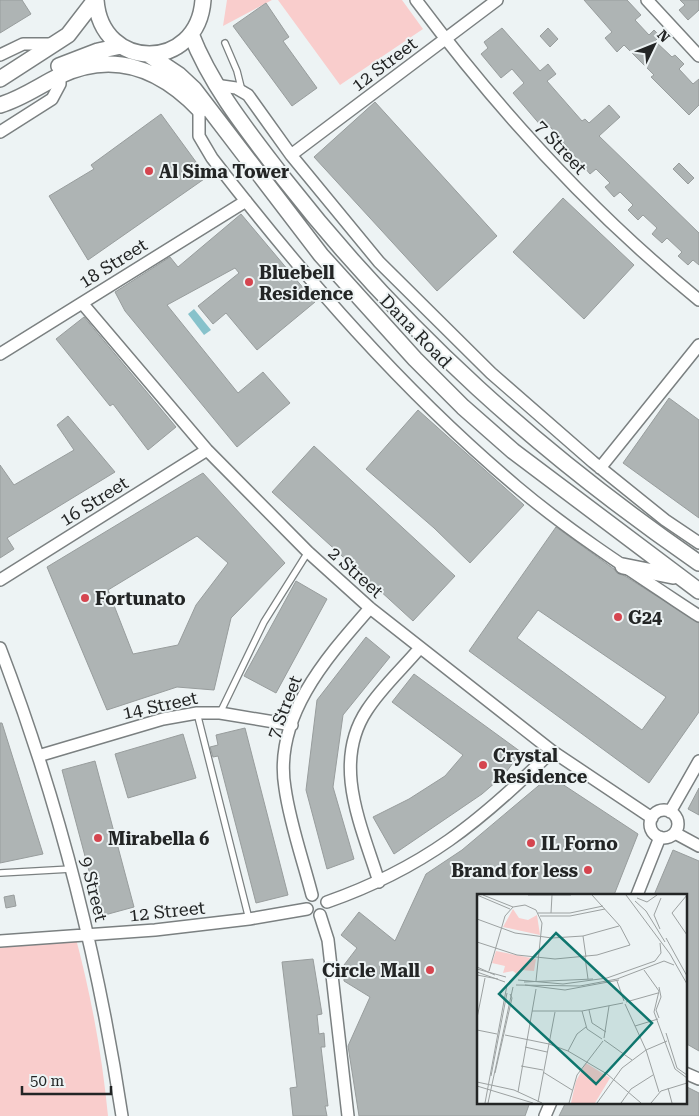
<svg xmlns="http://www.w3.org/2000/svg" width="699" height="1116" viewBox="0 0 699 1116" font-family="'Roboto Serif',serif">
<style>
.green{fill:#f9cdcc}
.water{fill:#87c2cb}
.building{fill:#aeb4b4;stroke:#989d9d;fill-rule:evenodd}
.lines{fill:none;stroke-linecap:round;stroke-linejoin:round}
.service-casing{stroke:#7b8081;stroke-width:8}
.minor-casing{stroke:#7b8081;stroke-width:14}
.tertiary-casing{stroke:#7b8081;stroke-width:18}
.service{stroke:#fff;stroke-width:5.5}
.minor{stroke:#fff;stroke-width:11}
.tertiary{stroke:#fff;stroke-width:15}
.poi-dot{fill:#d5454f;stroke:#edf3f4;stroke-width:2}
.labels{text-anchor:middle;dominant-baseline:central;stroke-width:4;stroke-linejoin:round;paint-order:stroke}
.street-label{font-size:18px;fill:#232525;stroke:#edf3f4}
.poi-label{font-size:18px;font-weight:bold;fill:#232525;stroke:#edf3f4;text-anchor:start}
.inset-road{fill:none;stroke:#9ca1a1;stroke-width:1}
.view{fill:#0f766e;fill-opacity:0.15;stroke:#0f766e;stroke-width:2.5}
.inset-edge{fill:none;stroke:#232525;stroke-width:2.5}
</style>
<rect width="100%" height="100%" fill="#edf3f4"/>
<path class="green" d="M227,0H272L223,26Z
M278,0H402L423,29L340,85Z
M75,935C91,995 102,1054 108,1116H0V948Z"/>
<path class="water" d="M194,309L211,330L204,335L188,314Z"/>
<path class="building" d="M0,0H22L31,14L0,33Z
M584,0H627L641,15L635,20L649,35L654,30L660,36L655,41L672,57L675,55L684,64L679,69L693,84L699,79V105L689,115L651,77L654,75L624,45L617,52L605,38L612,32Z
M680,0H699V10L688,20L679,10L685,5Z
M266,3L289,37L283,41L317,88L292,106L233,26Z
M502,28L540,71L548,64L556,74L547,81L582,121L585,119L589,123L609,105L620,117L599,136L699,233V265L693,260L688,265L678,256L682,252L667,238L662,243L652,234L657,228L643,215L638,220L628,210L633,205L620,192L614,197L605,187L610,183L596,169L590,174L547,123L542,127L513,93L524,83L512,69L501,78L481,54L488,48L484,42Z
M548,28L558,39L550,47L540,36Z
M375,102L497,236L437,291L314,157Z
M161,114L207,177L88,260L49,196L94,169L91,165Z
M679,163L694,178L688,184L673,169Z
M563,198L634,265L584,319L513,252Z
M241,214L315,302L257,350L226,313L213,324L198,306L239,273L235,268L167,305L238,393L263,372L290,403L237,447L125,311L115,292L170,257L178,267Z
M84,317L176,427L148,450L113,404L110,406L56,339Z
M669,398L699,420V518L623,463Z
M418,410L524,505L470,563L434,528L366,469Z
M68,416L115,472L7,538L14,549L0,558V465L14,485L74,450L57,425Z
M314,446L455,576L413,621L272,492Z
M203,473L285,563L231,618L214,690L177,687L107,710L47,567ZM197,536L228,563L196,605L178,645L133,654L108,590Z
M556,527L614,569L617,573L625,576L699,623V712L649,783L469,651ZM538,610L666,697L642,730L517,638Z
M296,581L327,599L276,693L244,676Z
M366,637L390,657L343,715L333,787L354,859L327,869L306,790L317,700Z
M414,674L521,752L504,775L482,794L394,854L373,817L409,799L445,776L463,755L392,702Z
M0,723H2L43,854L0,863Z
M245,728L288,895L256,903L218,756L213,757L210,747L218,745L216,735Z
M183,734L196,778L128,798L115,754Z
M95,761L134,907L101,916L62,770Z
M550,776L638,834L614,895H478V1102H530L525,1116H359L348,1046L370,997L344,981V965L357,948L341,935L359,912L395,941L426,874L462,850Z
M699,788V815L688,809Z
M673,850L699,861V1051L685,1043V895H654Z
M14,895L16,906L6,908L4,897Z
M313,959L322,1014L317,1015L319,1034L324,1033L325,1047H321L328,1106H325L327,1116H293L290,1088L297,1087L282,962Z
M685,1086L699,1093V1116H559L566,1102H685Z"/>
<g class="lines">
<g class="service-casing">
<path id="service" d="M225,43L237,71L242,91
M197,713L249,919
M220,713L264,622L308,552
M0,873L71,869"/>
</g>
<g class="minor-casing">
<path id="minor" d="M416,0C499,111 592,213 699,300
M647,0L699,56
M0,55L23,44H56
M215,85L236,88L248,95L291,155L379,262L491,373L593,462L665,520L699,543
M199,109V136L212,158C304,277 402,390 517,487C574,535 637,575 699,616
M0,132L52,99L60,84V70
M291,155L497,0
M82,303L207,450L308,552L370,608L552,751L652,818
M0,354L246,201
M600,468L699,345
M0,580L207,450
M0,648C58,799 98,957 122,1116
M38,756L163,719L197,713H220L292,725
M650 824a14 14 0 1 1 28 0a14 14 0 1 1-28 0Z
M670,812L699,761
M675,833L699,846
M379,882C362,827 331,764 367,710C381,688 402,669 419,649
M312,895C303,860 290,824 285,788C273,717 327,657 370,608
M637,895L660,837
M327,902C424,868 480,822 552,751
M320,915L328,940L348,1116
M0,941L155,930L249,919L307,909
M685,1073L699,1079
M545,1116L551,1102"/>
</g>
<g class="tertiary-casing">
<path id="tertiary" d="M96,0C101,72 198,72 203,0
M191,34C212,88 250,134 285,180C404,332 541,454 699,563
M149,55L179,75L194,89L321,255L415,359L463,407L513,451L699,591
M59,66L98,51L121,46
M0,79L68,35L95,0
M0,105C21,99 39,86 59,76C113,50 161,69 200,110
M623,566L673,576"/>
</g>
<use href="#service" class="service"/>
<use href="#minor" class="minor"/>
<use href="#tertiary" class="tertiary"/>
</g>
<g class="poi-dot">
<circle cx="149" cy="171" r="5"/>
<circle cx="249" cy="282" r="5"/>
<circle cx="85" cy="598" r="5"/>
<circle cx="618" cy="617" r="5"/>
<circle cx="483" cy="765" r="5"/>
<circle cx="98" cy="838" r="5"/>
<circle cx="531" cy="843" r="5"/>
<circle cx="588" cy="870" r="5"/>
<circle cx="430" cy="970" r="5"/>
</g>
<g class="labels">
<g class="street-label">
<text transform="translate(384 64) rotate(-37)">12 Street</text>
<text transform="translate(561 147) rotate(47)">7 Street</text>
<text transform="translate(113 263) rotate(-32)">18 Street</text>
<text transform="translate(416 331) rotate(46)">Dana Road</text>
<text transform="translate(94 501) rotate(-32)">16 Street</text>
<text transform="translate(356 572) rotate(42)">2 Street</text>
<text transform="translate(160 705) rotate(-12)">14 Street</text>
<text transform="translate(284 707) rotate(-69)">7 Street</text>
<text transform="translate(94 889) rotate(76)">9 Street</text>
<text transform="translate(167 911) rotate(-6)">12 Street</text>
</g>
<g class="poi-label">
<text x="159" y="171">Al Sima Tower</text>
<text x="259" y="272">Bluebell<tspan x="259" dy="21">Residence</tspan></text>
<text x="95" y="598">Fortunato</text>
<text x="628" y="617">G24</text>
<text x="493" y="755">Crystal<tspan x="493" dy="21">Residence</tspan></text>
<text x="108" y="838">Mirabella 6</text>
<text x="541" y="843">IL Forno</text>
<text x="578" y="870" text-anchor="end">Brand for less</text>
<text x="420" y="970" text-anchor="end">Circle Mall</text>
</g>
</g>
<g transform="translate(477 894)">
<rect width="210" height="210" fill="#edf3f4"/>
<path d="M36,15L42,24L51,26L60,21L63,41L26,33ZM19,57L59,65L57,77L44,76L42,82L36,77L26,79L28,72L15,69ZM109,169L133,184L118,209H94L99,187Z" fill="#f9cdcc"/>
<path class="inset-road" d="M0,1L33,15M6,1L36,13M51,1H94M149,1L193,60L210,90M210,1L195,19L210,41M160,4L170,8L180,1M158,7L169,17L188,48M61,19H93L126,12M74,19L75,1M63,22H93L128,15M0,25L38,39L75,44L106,42L142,32M183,35L177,21L184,4M106,42L109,63M189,44L210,82M0,48L40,61L78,65L120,61L153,51L143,32L115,1M108,63L111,85M0,73L18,81M0,75L29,83M167,76L182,97L177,118L198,175L210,184M12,77L28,22L36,13L48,11L59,16L65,29L59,87M0,78L28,88M0,81L21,85M41,86L86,90L130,84L178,67L184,59L183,49M140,87L147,107M47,88L116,85M39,91L103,92L140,85L187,67L197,71M48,91L88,96L142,86M182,93L184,103L179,116L182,124M149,108L181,99M148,110L169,156L182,198M112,116L115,129L129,138M55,117H105L146,109M105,117L110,135L125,145M0,124L8,84M158,132L181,125M0,136L20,140M189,139L200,174L210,181M28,141L72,150L91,157L130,180L164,209M127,144L132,112M127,146L155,166M48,153L70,158M91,157L100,140L109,133M44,172L66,176M66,178L95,196M18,179L35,104L33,100M14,182L30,99M0,188L37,196L65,209M0,192L56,209M191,194L195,209M41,198L59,95M61,208L78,118M8,209L30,91M11,209L36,93M92,209L100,181L126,147M120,209L145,174L169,156L190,147M144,209L154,195L176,181M174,209L184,197L210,189"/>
<path class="view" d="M79,39L175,129L119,190L22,100Z"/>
<rect width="210" height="210" class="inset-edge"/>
</g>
<g transform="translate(654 45) rotate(47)" stroke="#edf3f4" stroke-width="4" paint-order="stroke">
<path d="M0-4L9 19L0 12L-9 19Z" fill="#232525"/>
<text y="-8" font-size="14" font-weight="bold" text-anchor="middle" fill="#232525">N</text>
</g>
<path d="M22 1086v8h89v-8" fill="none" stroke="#232525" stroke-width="2.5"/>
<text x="30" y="1086" font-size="15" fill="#232525" stroke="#edf3f4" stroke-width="4" paint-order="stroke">50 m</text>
</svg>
